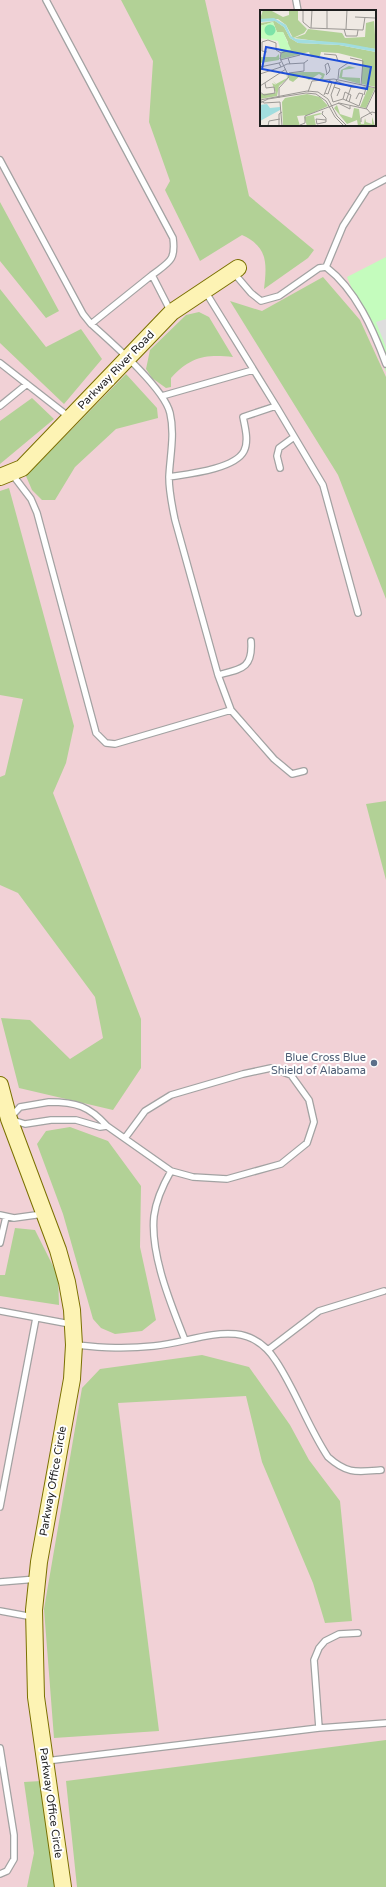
<svg xmlns="http://www.w3.org/2000/svg" width="386" height="1887" viewBox="0 0 386 1887" font-family="'Varela Round',sans-serif">
<style>
.commercial{fill:#f1d1d6;fill-rule:evenodd}
.forest{fill:#b2d196}
.park{fill:#c4fcbd}
.parking{fill:#dedede}
.lines{fill:none;stroke-linecap:round;stroke-linejoin:round}
.lane-casing{stroke:#a2a2a2;stroke-width:8}
.secondary-casing{stroke:#7a7000;stroke-width:18}
.lane{stroke:#fff;stroke-width:5.5}
.secondary{stroke:#fdf3b4;stroke-width:16}
.service-dot{fill:#5c6f8a;stroke:#fff;stroke-width:1.5}
.labels{text-anchor:middle;dominant-baseline:central;stroke-width:4;stroke-linejoin:round;paint-order:stroke}
.street-label{font-size:11px;fill:#1e1e1e;stroke:#fff}
.service-label{font-size:11px;fill:#4e5e75;stroke:#fff;text-anchor:end}
.inset-road{fill:none;stroke:#9b9894;stroke-width:1}
.view{fill:#1d4ed8;fill-opacity:0.15;stroke:#1d4ed8;stroke-width:2}
.inset-edge{fill:none;stroke:#1e1e1e;stroke-width:2}
</style>
<rect width="100%" height="100%" fill="#efe9e3"/>
<path class="commercial" d="M0,0H386V1887H0ZM261,11H375V125H261Z"/>
<path class="forest" d="M121,0H205L249,196L314,250L308,258L264,289C267,263 268,247 242,235L200,261L165,190L170,181L149,122L153,61Z
M0,202L59,311L46,318L0,261Z
M323,277L360,320L386,377V599L338,475L230,301L262,311Z
M0,289L46,347L81,329L102,359L64,404L0,343Z
M199,312L209,317L233,357C205,354 190,357 171,378V387L166,388L152,378L146,369L150,350L186,315Z
M126,374L157,408L158,418L116,429L75,467L55,500H42L32,490L26,476Z
M32,398L54,419L0,464V421Z
M9,488L74,726L66,763L53,793L141,1019V1068L113,1110L19,1088L1,1018L30,1020L70,1059L103,1038L95,997L18,893L0,885V777L5,775L23,699L0,695V491Z
M386,801V880L366,804Z
M70,1127L108,1141L141,1186L140,1247L156,1320L142,1331L115,1334L101,1328L93,1319L63,1214L37,1144L46,1131Z
M15,1228L35,1230L58,1276L59,1305L0,1296V1275H5Z
M202,1355L249,1367L290,1425L309,1460L340,1501L352,1621L325,1623L313,1583L262,1462L246,1396L118,1403L159,1731L54,1738L44,1609L82,1388L100,1369Z
M386,1740V1887H77L66,1781Z
M41,1781L55,1887H27L34,1853L24,1782Z"/>
<path class="park" d="M386,257V372L347,277Z"/>
<path class="parking" d="M386,319V347L376,322Z"/>
<g class="lines">
<g class="lane-casing">
<path id="lane" d="M46,0L173,238C176,261 169,262 152,275
M296,0L298,11
M0,160L83,314L91,324
M326,267L343,226L367,189L386,179
M233,272L251,293L261,301L279,296L319,268L326,267C356,290 373,329 386,364
M171,312L152,275L91,324C111,342 164,388 170,413C175,434 170,456 169,477C169,492 172,506 175,520L218,675L231,710L274,759L292,774L304,771
M0,363L69,417
M162,396L253,370
M0,406L27,384
M276,406L323,485L358,613
M280,468L277,456L279,448L294,437
M12,474L31,499L37,513L96,733L106,743L115,744L231,710
M169,477C188,474 235,469 244,451C249,441 245,427 243,417L276,406L205,291
M218,675C241,669 253,669 251,641
M49,1102C76,1102 89,1106 107,1126L100,1127L76,1120H51L25,1124L9,1119L20,1107Z
M107,1126L171,1171L193,1177L227,1179L281,1164L307,1143L314,1122L309,1100L291,1075L271,1068L243,1074L171,1095L145,1111L125,1138
M171,1171C163,1185 156,1200 154,1216C150,1254 171,1305 185,1340
M0,1215L14,1218L43,1214
M0,1243L6,1217
M0,1311L70,1324
M76,1345C105,1348 126,1349 154,1346C198,1342 246,1313 276,1361C296,1391 308,1427 328,1457C347,1474 356,1472 381,1470
M268,1350L319,1311L384,1291
M0,1507L36,1318
M0,1582L37,1579
M0,1611L33,1617
M319,1728L314,1660L319,1648L325,1641L339,1634L358,1633
M0,1748L14,1835V1859L7,1871L0,1874
M46,1761L319,1728L386,1723"/>
</g>
<g class="secondary-casing">
<path id="secondary" d="M0,477L22,468L172,312L238,268
M0,1085L9,1119L58,1250L67,1282L72,1310L74,1345L72,1379L39,1562L34,1610L36,1697L63,1887"/>
</g>
<use href="#lane" class="lane"/>
<use href="#secondary" class="secondary"/>
</g>
<circle class="service-dot" cx="374" cy="1063" r="4"/>
<g class="labels">
<g class="street-label">
<text transform="translate(116 370) rotate(-46)">Parkway River Road</text>
<text transform="translate(53 1481) rotate(-80)">Parkway Office Circle</text>
<text transform="translate(51 1803) rotate(82)">Parkway Office Circle</text>
</g>
<g class="service-label">
<text x="366" y="1057">Blue Cross Blue<tspan x="366" dy="13">Shield of Alabama</tspan></text>
</g>
</g>
<g transform="translate(260 10)">
<rect width="116" height="116" fill="#efe9e3"/>
<path d="M3,0H10L23,7L29,5V0H38V10L47,19L44,23L33,28L26,15L18,9H0ZM15,11L24,17L30,28L38,33L79,35L116,42V77L102,74V49L78,43L61,42L60,46L51,47L49,42L21,49V44L28,32L23,22H17L13,12L0,16V13ZM114,11L116,39L34,28L45,24L48,19L82,23L85,28L105,27L106,13ZM19,44V50L0,53V47H16ZM89,56L96,58L83,60L82,67L100,68V74L79,68L81,60ZM26,60L28,68L19,76L17,86L0,89L1,84L16,83L12,73L16,75L13,71L16,74L27,68ZM43,62H60L65,64L63,69L59,70L62,66L59,64L49,70L41,65L33,72L29,70V63ZM102,76L115,78L106,98L100,97L108,78ZM47,84L60,87L68,96L48,105L37,106L40,116H23L22,92L25,88ZM77,95L80,104L92,108L94,98L99,99L101,114H104L105,108L106,112L112,114V107L115,116H98L97,110L87,114L74,98ZM60,103L62,104L54,106L56,116H47L44,107Z" fill="#b2d196"/>
<path d="M13,12L17,22H23L31,40L21,42L18,31L0,28V16Z" fill="#c4fcbd"/>
<path d="M4.5 20a5.5 5.5 0 1 1 11 0a5.5 5.5 0 1 1-11 0Z" fill="#7de3a8"/>
<path d="M14,8L26,15L31,26L36,29L84,33L116,39V42L79,35L38,33L30,28L24,17L15,11L0,12V9ZM7,94L10,98L20,97V100L0,111V95Z" fill="#a1dddf"/>
<path class="inset-road" d="M43,0V12L50,18L103,20L105,7M116,0V14M95,7L115,8M51,18L52,0M67,19V0M84,19L86,26H97L98,20M86,19L87,0M7,42L2,41V32L8,30L16,33V40L21,43M64,44L76,45L78,51M28,48L40,45M90,48L103,51L101,75M20,49L21,43L27,41M20,50L28,48L30,54M21,52L19,53L21,57L27,54L44,53L48,50M0,57L19,53M29,63L44,61V53M0,64L21,57M66,65L69,62L70,59L68,53L65,55L67,64M77,69L71,85L73,92L83,89L99,96L103,84L99,83L96,89M78,69L79,59L88,53M76,71L91,77L106,78L104,85M0,76L26,59M74,77L80,79L77,86M0,82L4,85L15,83L14,77L6,78L5,73M48,82L52,71L74,69L116,78M65,83L68,84L72,72L70,71M64,85L70,70M19,88V78L29,67L20,48M83,89L85,82L91,85L89,92M86,91L91,77M20,92L4,93L0,90L47,81L58,82L68,89L77,106L87,116M20,92L22,116M0,93L8,89L46,83L56,84L66,91L75,107L84,116M78,93L90,99V96M106,99L116,78M63,101L62,104L66,108V112L57,114L56,109L66,110M101,112V108L112,102L116,103M40,115L45,113V106L79,93L107,99L112,105M8,116L9,111L20,109M19,116V104L22,102"/>
<path class="view" d="M6,37L111,57L107,79L2,59Z"/>
<rect width="116" height="116" class="inset-edge"/>
</g>
</svg>
